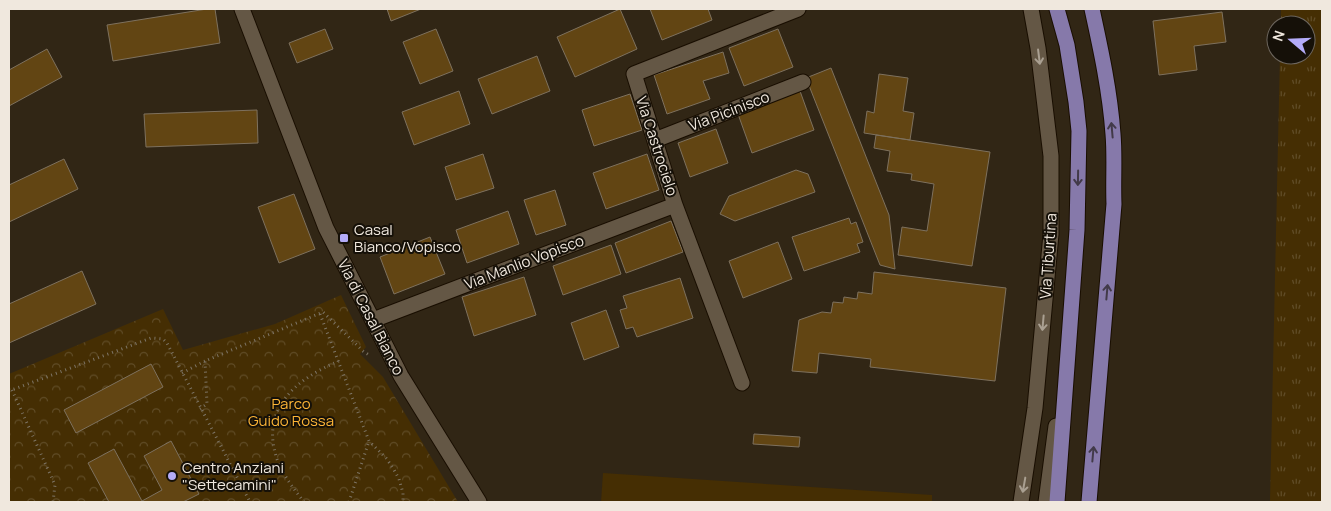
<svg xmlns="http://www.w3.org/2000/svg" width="1331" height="511" viewBox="0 0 1331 511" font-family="Manrope,sans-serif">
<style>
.grass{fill:url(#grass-tufts)}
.park{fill:url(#park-crowns)}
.garden{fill:#452e03}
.building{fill:#624513;stroke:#7e715e}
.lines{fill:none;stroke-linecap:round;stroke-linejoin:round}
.street-casing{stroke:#190e01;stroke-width:17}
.secondary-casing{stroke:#190e01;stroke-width:17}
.primary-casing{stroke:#190e01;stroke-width:17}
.path{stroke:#7e7566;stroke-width:3;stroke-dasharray:1 4;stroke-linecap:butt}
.street{stroke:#645745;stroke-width:15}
.secondary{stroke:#645745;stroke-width:15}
.primary{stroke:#8679aa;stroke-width:15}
.oneway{stroke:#aaa092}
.oneway2{stroke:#423a49}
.poi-dot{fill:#b4acf9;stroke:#151008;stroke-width:2}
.labels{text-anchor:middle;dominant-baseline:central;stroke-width:4;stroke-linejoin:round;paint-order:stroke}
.street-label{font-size:15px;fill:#f0e8de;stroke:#151008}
.poi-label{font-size:15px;fill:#f0e8de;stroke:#151008;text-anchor:start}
.park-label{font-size:15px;fill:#fdb537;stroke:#151008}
</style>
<defs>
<pattern id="grass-tufts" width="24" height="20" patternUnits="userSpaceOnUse" patternTransform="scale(1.25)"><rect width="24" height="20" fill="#452e03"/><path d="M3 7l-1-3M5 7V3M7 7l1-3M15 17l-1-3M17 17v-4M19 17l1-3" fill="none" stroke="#604c27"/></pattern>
<pattern id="park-crowns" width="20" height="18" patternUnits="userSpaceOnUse" patternTransform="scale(1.25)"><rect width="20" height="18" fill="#452e03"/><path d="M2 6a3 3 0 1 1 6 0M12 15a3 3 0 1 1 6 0" fill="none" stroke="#604c27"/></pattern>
</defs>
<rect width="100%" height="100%" fill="#312615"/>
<path class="grass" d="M1281,9H1322V502H1270L1280,55H1306V25H1281Z"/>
<path class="park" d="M341,295L366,347L360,354L383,377L458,502H183L199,494L171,441L144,456L162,490L142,501L114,449L88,463L109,502H9V374L163,309L183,350L275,324Z"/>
<path class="garden" d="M603,473L932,495V502H601Z"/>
<path class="building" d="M207,9H215L220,43L113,61L107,25Z
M387,9H421L391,21Z
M620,9L637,49L575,77L557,37Z
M650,9H708L712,20L662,40Z
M1222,12L1226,42L1194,46L1197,70L1159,75L1153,21Z
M325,29L333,49L297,63L289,43Z
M436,29L453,71L420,84L403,42Z
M778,29L793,67L744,86L729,48Z
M47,49L62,77L9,106V70Z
M723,52L729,73L703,81L710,99L667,114L654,75Z
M537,56L550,91L492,114L478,79Z
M831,68L889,215L895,269L880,265L806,78Z
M879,74L908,78L903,111L914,113L910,140L864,133L867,111L874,113Z
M459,91L470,124L414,145L402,112Z
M800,91L814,130L752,153L738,114Z
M630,94L642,130L594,146L582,110Z
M257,110L258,143L146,147L144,114Z
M716,129L728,163L690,177L678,143Z
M876,135L990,152L972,266L898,255L902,227L927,231L934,184L911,180L912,174L887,171L890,151L874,148Z
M483,154L494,188L456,200L445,167Z
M647,154L659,190L606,209L593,173Z
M64,159L78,189L9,222V185Z
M796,170L808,174L815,192L735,221L720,214L729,196Z
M555,190L566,225L536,235L524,200Z
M294,194L315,249L279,263L258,207Z
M508,211L519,244L467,263L456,230Z
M849,218L851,224L856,222L863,242L857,244L860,252L804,271L792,237Z
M671,221L683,252L626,273L615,243Z
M430,237L445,274L394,294L380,257Z
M778,242L792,279L743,298L729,261Z
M611,245L621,274L563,295L553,266Z
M82,271L96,304L9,343V304Z
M874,272L1006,288L995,381L870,367L871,359L819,353L817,373L792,371L799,320L822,312L831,313L833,302L843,303L844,297L857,299L858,292L872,294Z
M524,277L536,315L474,336L462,297Z
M680,278L693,318L637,337L633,327L626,329L620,310L627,308L623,296Z
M606,310L619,347L584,360L571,323Z
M151,364L163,387L76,433L64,410Z
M754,434L800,437L799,447L753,444Z
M171,441L199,494L183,502H109L88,463L114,449L142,501L162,490L144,456Z"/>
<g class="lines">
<g class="street-casing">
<path id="street" d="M655,140L803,82
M373,320L675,205
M742,383L675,205L634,74L798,9
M1021,502L1035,408L1051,234V156L1038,48L1031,9"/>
</g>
<g class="secondary-casing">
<path id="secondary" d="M242,9L326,228L401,376L479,502
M1046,502L1056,426"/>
</g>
<g class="primary-casing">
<path id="primary" d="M1057,502L1077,230L1079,131L1076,102L1067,45L1057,9
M1089,502L1114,204C1113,181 1115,157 1113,134C1110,92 1101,50 1092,9"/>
</g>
<path class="path" d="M320,314L369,441L386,458L393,468L399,479L403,493V502
M182,373L205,361
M12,390L55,485L53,502
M9,391L151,338L163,339L167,343L250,502
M200,409L207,404L205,361L323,312L363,351L369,355
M304,502C294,489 281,473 276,456C261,407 298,378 339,361
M349,502L369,441"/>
<use href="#street" class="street"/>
<use href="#secondary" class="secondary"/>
<use href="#primary" class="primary"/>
</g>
<defs><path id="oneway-shaft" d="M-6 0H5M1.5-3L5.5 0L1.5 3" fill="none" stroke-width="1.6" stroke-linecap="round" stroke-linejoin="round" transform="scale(1.25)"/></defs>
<g class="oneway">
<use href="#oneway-shaft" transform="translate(1039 57) rotate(83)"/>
<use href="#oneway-shaft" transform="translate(1043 323) rotate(95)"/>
<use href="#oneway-shaft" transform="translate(1024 485) rotate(100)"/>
</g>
<g class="oneway2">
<use href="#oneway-shaft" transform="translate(1112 130) rotate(-95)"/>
<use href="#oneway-shaft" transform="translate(1078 178) rotate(91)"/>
<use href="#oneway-shaft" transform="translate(1107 292) rotate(-85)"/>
<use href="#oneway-shaft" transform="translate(1093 454) rotate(-85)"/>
</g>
<g class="poi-dot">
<rect x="339" y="233" width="10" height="10" rx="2.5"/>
<circle cx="172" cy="476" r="5"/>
</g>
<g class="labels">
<g class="street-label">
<text transform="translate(729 111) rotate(-21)">Via Picinisco</text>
<text transform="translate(657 146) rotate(72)">Via Castrocielo</text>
<text transform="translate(1048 256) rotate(-86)">Via Tiburtina</text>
<text transform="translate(524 262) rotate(-21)">Via Manlio Vopisco</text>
<text transform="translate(371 317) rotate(63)">Via di Casal Bianco</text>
</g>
<g class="poi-label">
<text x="354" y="229">Casal<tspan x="354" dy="17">Bianco/Vopisco</tspan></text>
<text x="182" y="467">Centro Anziani<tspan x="182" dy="17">"Settecamini"</tspan></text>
</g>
<g class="park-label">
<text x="291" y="403">Parco<tspan x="291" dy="17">Guido Rossa</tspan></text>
</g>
</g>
<rect width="1331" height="511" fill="none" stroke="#f0e8de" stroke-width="20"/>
<g transform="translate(1291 40) rotate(289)"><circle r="24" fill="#151008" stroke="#6d665e"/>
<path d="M0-4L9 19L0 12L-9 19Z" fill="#b4acf9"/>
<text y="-8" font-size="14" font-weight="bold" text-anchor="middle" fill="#f0e8de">N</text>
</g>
</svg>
